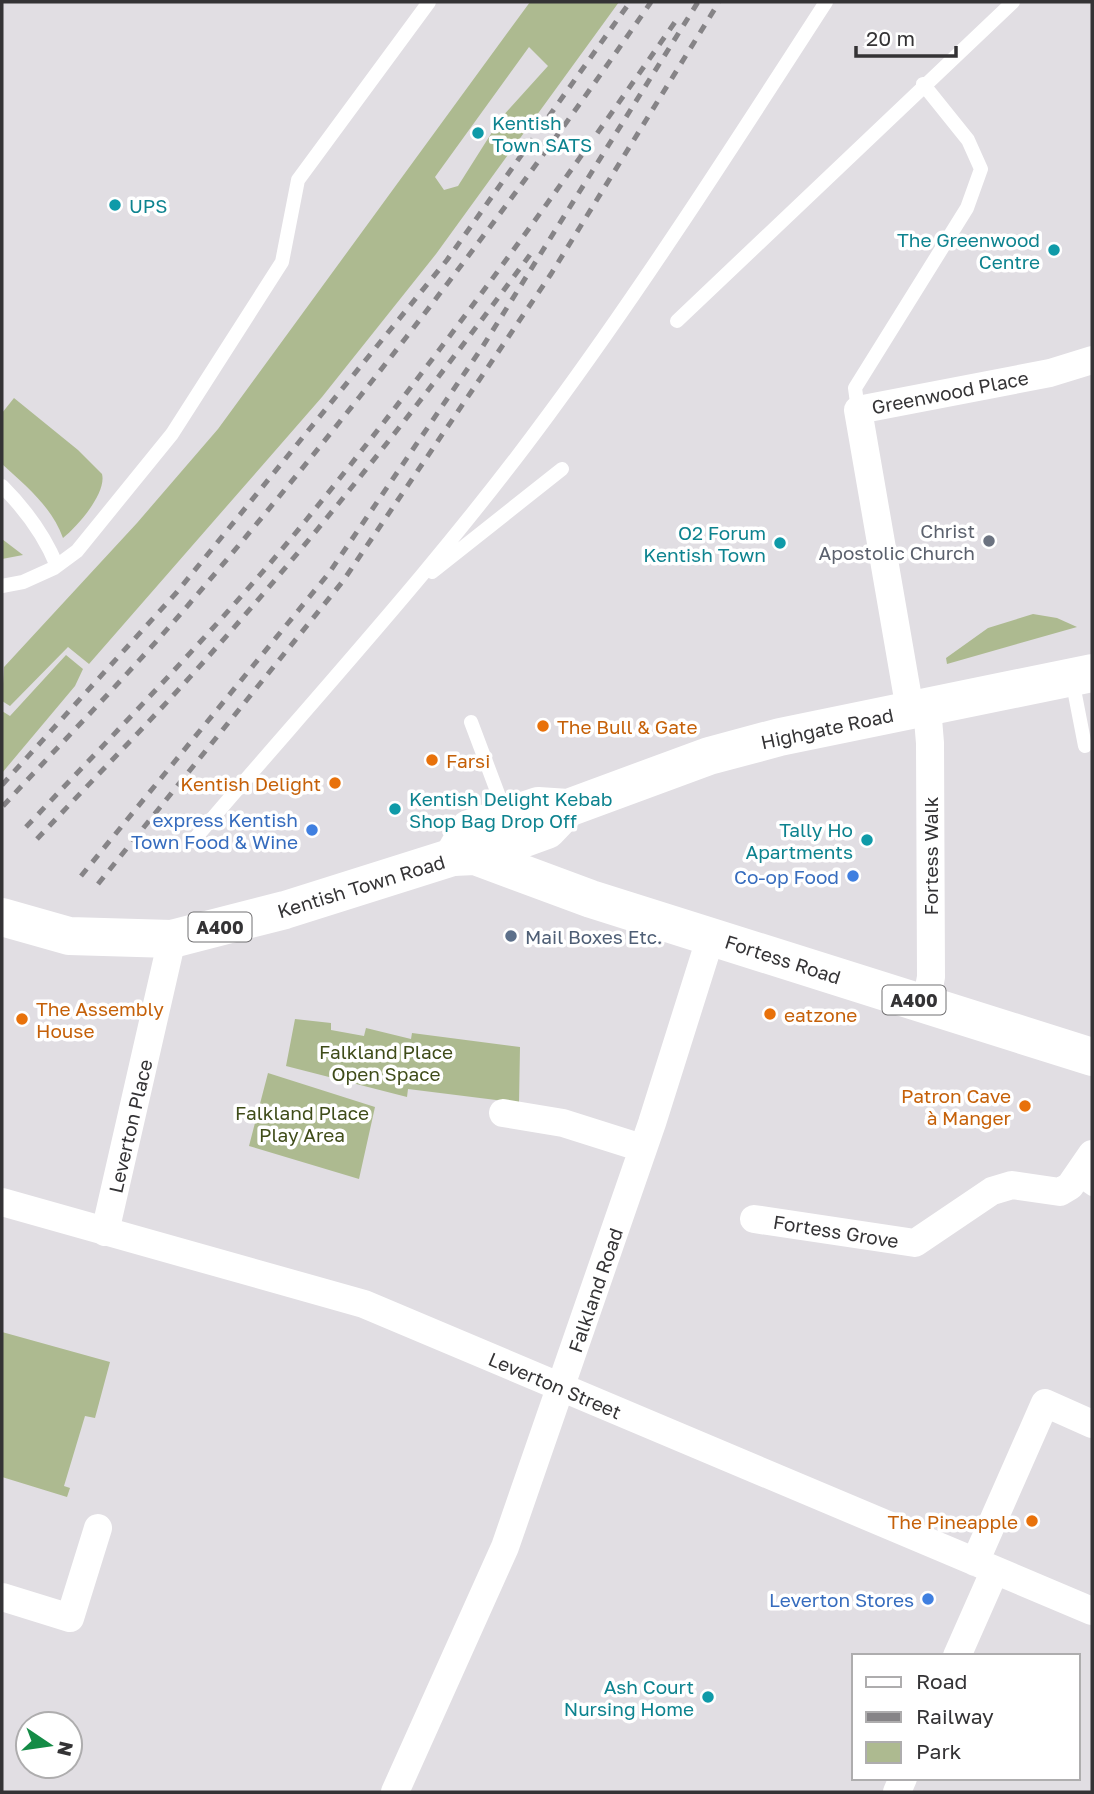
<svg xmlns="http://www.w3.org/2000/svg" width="1094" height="1794" viewBox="0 0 1094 1794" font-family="'Golos Text',sans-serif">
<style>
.green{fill:#adba90;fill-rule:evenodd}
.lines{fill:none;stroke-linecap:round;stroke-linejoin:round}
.lane{stroke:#fff;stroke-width:14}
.street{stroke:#fff;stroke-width:28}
.secondary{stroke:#fff;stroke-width:38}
.primary{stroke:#fff;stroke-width:38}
.rail{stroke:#868487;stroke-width:5;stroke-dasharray:9 9;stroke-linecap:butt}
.culture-dot{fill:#0f9aa8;stroke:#fff;stroke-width:2.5}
.worship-dot{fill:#6b7280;stroke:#fff;stroke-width:2.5}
.food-dot{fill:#e8710a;stroke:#fff;stroke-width:2.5}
.shop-dot{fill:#3f7fe0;stroke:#fff;stroke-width:2.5}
.service-dot{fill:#5c6f8a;stroke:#fff;stroke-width:2.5}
.labels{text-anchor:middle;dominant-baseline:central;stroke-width:7;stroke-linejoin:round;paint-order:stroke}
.shield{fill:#fff;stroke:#717072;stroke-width:2}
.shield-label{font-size:18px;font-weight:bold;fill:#343335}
.culture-label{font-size:19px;fill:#0d838f;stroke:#fff;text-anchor:end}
.street-label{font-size:19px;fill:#343335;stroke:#fff}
.worship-label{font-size:19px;fill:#5b616d;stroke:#fff;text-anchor:end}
.food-label{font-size:19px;fill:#c56008;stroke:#fff;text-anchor:start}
.shop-label{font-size:19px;fill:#366cbe;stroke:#fff;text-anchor:end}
.service-label{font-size:19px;fill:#4e5e75;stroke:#fff;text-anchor:start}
.park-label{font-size:19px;fill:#3f4c19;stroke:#fff}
</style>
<rect width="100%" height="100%" fill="#e1dee3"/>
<path class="green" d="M530,2H619L436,254L322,397L89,664L68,647L10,706L2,701L4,667L137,523L218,429ZM529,47L548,66L501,118L458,186L444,190L435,177Z
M14,398L78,450L102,474C107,493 77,527 63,538C52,507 26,486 2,464V413Z
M2,539L23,555L2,559Z
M1033,614L1057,618L1077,627L947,664L946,658L988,628Z
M66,655L83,669L75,686L2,773V711L10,716Z
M295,1019L331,1023V1030L364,1036L366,1028L411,1039L412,1033L520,1047L519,1103L408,1089L407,1097L286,1066Z
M268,1073L375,1107L359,1179L249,1146Z
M2,1332L110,1362L95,1418L85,1416L64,1486L70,1488L67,1497L2,1477Z"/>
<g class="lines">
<path class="lane" d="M677,321L1013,2
M858,410L855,388L967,208L981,169L968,140L923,84
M2,486C26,510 44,534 57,566
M432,572L562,469
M2,586L23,582L54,568L77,551L172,434L282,262L298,180L429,2
M1072,679L1085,746
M471,722L506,815
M193,841C313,700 439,564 549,414C647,281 736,141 826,2
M1076,1178L1092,1189"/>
<path class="street" d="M910,710L858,410L1050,373L1092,360
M926,1004L931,977L930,743L927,707
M503,1113L563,1123L642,1148
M2,1202L364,1304L1092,1611
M754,1219L915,1243L992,1191L1012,1185L1060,1192L1070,1186L1092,1154
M105,1232L172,939
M975,1562L1045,1403L1092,1424
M2,1597L70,1618L98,1528
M957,1656L995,1570
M395,1792L505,1547L652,1123L711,936
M897,1792L903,1778"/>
<path class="secondary" d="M475,856L547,830L568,808
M453,857L469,829L538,806L568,808L709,756L780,737L1092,673"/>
<path class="primary" d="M2,917L69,936L172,939L285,910L453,857L475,856L591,899L1092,1057"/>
<path class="rail" d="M2,785L177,592L447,260L630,2
M3,806C65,739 130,673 190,603C354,411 508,210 651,2
M26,827C121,726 219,627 307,519C437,359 558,191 675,22
M37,839C96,776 158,714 215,649C328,522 432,388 532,252
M81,876L329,573L483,346L698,2
M98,884L343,581L551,274L719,2"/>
</g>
<g class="culture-dot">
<circle cx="478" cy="133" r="7"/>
<circle cx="115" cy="205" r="7"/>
<circle cx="1054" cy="250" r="7"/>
<circle cx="780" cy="543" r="7"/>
<circle cx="395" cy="809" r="7"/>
<circle cx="867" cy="840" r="7"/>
<circle cx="708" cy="1697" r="7"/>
</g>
<circle class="worship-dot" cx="989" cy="541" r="7"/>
<g class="food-dot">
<circle cx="543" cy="726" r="7"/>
<circle cx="432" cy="760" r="7"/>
<circle cx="335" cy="783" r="7"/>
<circle cx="770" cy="1014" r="7"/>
<circle cx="22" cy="1019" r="7"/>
<circle cx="1025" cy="1106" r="7"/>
<circle cx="1032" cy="1521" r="7"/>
</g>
<g class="shop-dot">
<circle cx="312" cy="830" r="7"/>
<circle cx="853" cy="876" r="7"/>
<circle cx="928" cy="1599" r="7"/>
</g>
<circle class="service-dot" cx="511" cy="936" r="7"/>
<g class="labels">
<g class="shield">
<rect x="188.5" y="912.5" width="63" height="29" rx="5"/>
<rect x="882.5" y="985.5" width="63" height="29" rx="5"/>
</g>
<g class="shield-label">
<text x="220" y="927">A400</text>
<text x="914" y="1000">A400</text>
</g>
<g class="culture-label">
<text x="492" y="122" text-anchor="start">Kentish<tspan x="492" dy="22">Town SATS</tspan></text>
<text x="129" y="205" text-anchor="start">UPS</text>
<text x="1040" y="239">The Greenwood<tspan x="1040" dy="22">Centre</tspan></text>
<text x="766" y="532">O2 Forum<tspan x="766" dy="22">Kentish Town</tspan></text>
<text x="409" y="798" text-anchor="start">Kentish Delight Kebab<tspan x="409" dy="22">Shop Bag Drop Off</tspan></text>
<text x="853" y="829">Tally Ho<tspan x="853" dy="22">Apartments</tspan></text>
<text x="694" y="1686">Ash Court<tspan x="694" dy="22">Nursing Home</tspan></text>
</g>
<g class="street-label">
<text transform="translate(950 392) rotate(-11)">Greenwood Place</text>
<text transform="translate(827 728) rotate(-12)">Highgate Road</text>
<text transform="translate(930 856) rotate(-90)">Fortess Walk</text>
<text transform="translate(361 886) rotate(-17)">Kentish Town Road</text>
<text transform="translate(783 959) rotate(18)">Fortess Road</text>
<text transform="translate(130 1126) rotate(-77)">Leverton Place</text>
<text transform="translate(836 1231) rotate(9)">Fortess Grove</text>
<text transform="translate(595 1290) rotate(-71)">Falkland Road</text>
<text transform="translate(555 1385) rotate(23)">Leverton Street</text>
</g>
<g class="worship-label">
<text x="975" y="530">Christ<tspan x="975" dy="22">Apostolic Church</tspan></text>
</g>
<g class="food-label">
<text x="557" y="726">The Bull &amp; Gate</text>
<text x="446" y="760">Farsi</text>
<text x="321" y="783" text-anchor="end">Kentish Delight</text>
<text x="36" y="1008">The Assembly<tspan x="36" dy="22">House</tspan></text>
<text x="784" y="1014">eatzone</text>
<text x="1011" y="1095" text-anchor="end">Patron Cave<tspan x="1011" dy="22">à Manger</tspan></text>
<text x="1018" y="1521" text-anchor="end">The Pineapple</text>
</g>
<g class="shop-label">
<text x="298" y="819">express Kentish<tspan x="298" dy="22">Town Food &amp; Wine</tspan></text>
<text x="839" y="876">Co-op Food</text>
<text x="914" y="1599">Leverton Stores</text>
</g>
<g class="service-label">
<text x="525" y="936">Mail Boxes Etc.</text>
</g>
<g class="park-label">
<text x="386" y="1051">Falkland Place<tspan x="386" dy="22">Open Space</tspan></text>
<text x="302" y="1112">Falkland Place<tspan x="302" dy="22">Play Area</tspan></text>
</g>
</g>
<rect width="1094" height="1794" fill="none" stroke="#343335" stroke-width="7"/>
<rect x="852" y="1654" width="228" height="126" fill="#ffffff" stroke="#aeadae" stroke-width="2"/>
<rect x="866" y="1677" width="35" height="10" fill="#ffffff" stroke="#aeadae" stroke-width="2"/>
<text x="916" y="1689" font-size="21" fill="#343335">Road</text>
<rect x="866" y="1712" width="35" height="10" fill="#868487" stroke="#aeadae" stroke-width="2"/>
<text x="916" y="1724" font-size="21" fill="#343335">Railway</text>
<rect x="866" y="1742" width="35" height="21" fill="#adba90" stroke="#aeadae" stroke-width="2"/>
<text x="916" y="1759" font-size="21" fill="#343335">Park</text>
<g transform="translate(49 1745) rotate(103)"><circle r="33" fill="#ffffff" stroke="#aeadae" stroke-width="2"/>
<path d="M0-5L12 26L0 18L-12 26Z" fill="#148b46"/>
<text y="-10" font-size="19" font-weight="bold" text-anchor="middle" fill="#343335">N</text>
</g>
<path d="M856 46v10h100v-10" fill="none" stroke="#343335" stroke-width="3.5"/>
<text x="866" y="46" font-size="21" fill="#343335" stroke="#ffffff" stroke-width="5" paint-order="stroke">20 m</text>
</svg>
